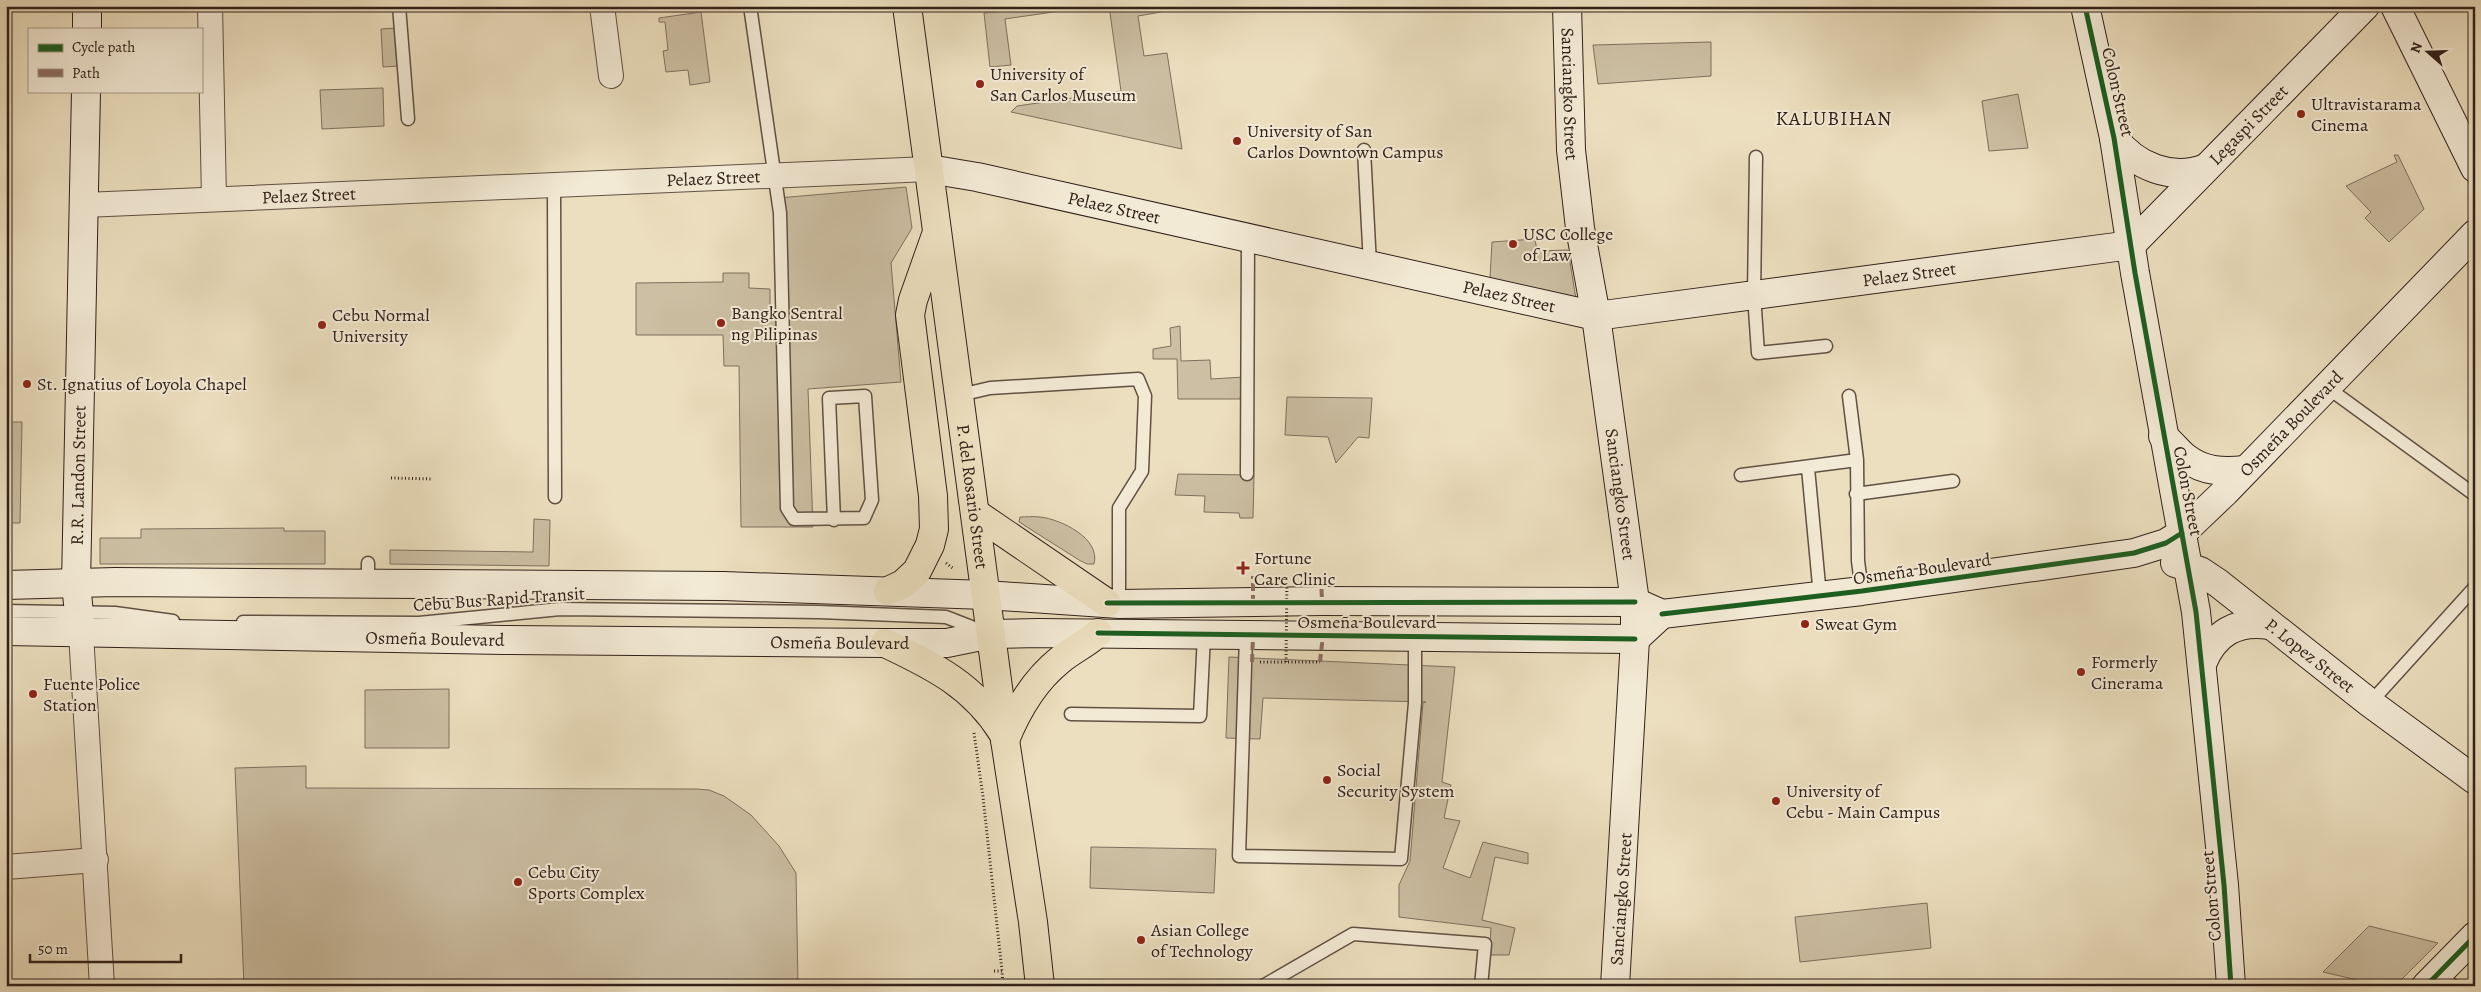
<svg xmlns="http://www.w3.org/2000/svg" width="2481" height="992" viewBox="0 0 2481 992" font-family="Alegreya,serif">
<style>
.green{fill:#ccbfa3;stroke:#7e705e}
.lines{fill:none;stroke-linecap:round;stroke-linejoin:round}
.lane-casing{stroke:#605043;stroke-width:15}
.street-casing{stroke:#605043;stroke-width:26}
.secondary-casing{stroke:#31211a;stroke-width:30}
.primary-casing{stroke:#31211a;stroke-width:30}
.path{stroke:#31211a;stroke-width:3;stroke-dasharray:1 2.5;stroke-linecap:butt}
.lane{stroke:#f3ead5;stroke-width:12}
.street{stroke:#f3ead5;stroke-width:24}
.secondary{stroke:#f3ead5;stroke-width:28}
.primary{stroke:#ecdfbf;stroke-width:28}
.path-bridge{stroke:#31211a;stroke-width:3;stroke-dasharray:1 2.5;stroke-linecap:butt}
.quiet{stroke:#8d6e63;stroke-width:4;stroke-dasharray:8 4;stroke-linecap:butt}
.cycleway-casing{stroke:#f3ead5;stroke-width:8}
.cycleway{stroke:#1b5e20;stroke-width:5}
.poi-dot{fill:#8f2418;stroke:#f3ead5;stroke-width:2}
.labels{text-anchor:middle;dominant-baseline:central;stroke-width:4;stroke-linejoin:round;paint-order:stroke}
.poi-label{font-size:18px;fill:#31211a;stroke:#f3ead5;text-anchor:start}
.street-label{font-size:18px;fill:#31211a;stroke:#f3ead5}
.quarter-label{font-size:20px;letter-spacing:1px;fill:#31211a;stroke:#f3ead5}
</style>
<rect width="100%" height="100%" fill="#ecdfbf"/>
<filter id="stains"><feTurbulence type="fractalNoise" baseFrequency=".004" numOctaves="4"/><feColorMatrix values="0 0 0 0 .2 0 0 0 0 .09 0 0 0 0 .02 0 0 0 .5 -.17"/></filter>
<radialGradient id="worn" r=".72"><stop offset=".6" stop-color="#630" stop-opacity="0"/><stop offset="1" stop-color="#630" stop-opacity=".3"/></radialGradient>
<path class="green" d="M1004,6H1095L1005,19L1011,65L990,67L984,13L1004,11Z
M1109,6H1160L1161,12L1138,16L1144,56L1167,53L1182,149L1011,112L1017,106L1121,91Z
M701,12L710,82L690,85L688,70L666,72L663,51L668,50L665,22H659V18Z
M396,28L398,66L383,67L381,29Z
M1711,42V76L1598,84L1593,45Z
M383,88L384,126L322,129L320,90Z
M2018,94L2028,148L1989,151L1982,101Z
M2394,155H2398L2424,209L2389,242L2365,218L2371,212L2346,186L2397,162Z
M906,187L912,228L891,263L901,382L808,389L813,527H741L739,366H724L723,335H636V283L723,282V273H749V288L770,289V313H783L778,198Z
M1535,239L1537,251L1568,250L1576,299L1490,278L1492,242Z
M1180,326L1181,361L1210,360L1211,379L1244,377L1240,399H1178L1177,359H1153V349L1171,346L1170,328Z
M1287,397L1372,398L1369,438L1358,437L1336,463L1328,437L1285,435Z
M6,422H22L20,523H6Z
M1178,474L1254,475L1253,518H1240L1239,513L1204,512L1205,496L1175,495Z
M1020,517C1026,517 1033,516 1040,517C1060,519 1101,538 1094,564H1087L1079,560L1019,522Z
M534,519L550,520L549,566L390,564V550L533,552Z
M284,528V531H325V564H100V538H141V529Z
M1229,657L1455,667L1442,782L1451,785L1444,818L1460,821L1443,868L1470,878L1483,842L1528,853V864L1495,857L1482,920L1515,928L1509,955H1489L1491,928L1399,917V885L1410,861L1423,703L1426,702L1263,698L1260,739L1226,738Z
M449,689V748H365V690Z
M306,766V788L696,789L709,790L724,796L751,815L779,846L796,873L798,986H244L235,768Z
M1091,847L1216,849L1214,893L1090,888Z
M1927,903L1931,948L1800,962L1795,917Z
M2369,926L2438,943L2395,986H2383L2323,972Z"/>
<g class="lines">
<g class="lane-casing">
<path id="lane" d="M399,6L408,119
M750,6L780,213L787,508L794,519L864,518L872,500L865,396L829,398L834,520
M1364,150L1370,265
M1756,157L1754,295L1758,353L1826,346
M554,185L555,497
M2328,388L2475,495
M960,395L990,388L1138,379L1145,396L1142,471L1119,508V604
M1849,396L1857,460L1858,561L1862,591
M1808,468L1820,596
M1247,474L1248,238
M1741,475L1857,460
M1856,494L1953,481
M368,583V563
M6,611L115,613L173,621
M243,622L419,623L560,609L819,612L946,617L982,631
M1246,636L1239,856L1401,859L1415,703V636
M2370,703L2475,587
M1071,714L1200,716L1204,635
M2438,973L2453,986
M1263,986L1353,934L1485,944L1481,986"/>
</g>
<g class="street-casing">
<g id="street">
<path d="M210,6L214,199"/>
<path d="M602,6L611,76"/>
<path id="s1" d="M84,205L929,169"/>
<path d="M81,633L102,986"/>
<path d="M6,867L96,860"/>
</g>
</g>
<g class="secondary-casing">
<g id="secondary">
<path id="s2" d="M1567,6L1571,150L1580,228L1596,316L1635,602V639L1615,986"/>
<path d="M2085,6L2114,138L2135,273L2196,612L2224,885L2231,986"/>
<path d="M2395,6L2475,168"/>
<path d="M87,29V6"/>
<path d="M2114,138C2136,167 2172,181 2206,168"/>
<path id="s3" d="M929,169L977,177L1596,316L2131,245"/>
<path id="s4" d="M2131,245L2365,6"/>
<path d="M2163,436C2172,443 2178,452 2186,458C2204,472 2224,472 2245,470"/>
<path id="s5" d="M2175,563L2200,571L2218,583L2370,703L2475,780"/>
<path id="s6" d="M6,585L115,582L723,586L986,595L1119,604L1322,601L1635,602L1662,614L1862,591L2134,553L2166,543L2182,533L2225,492L2475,234"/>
<path id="s7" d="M6,631L504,640L885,643H947L991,634L1038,633L1635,639L1662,614"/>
<path id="s8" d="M81,633L76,584L86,91"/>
<path d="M2202,664C2214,633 2237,620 2269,625"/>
<path d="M2426,986L2475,936"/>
</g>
</g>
<g class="primary-casing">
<g id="primary">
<path id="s9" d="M907,6L1005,740L1033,922L1040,986"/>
<path d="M975,513L1107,603"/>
<path d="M888,591L903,584L917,571L930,545L934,529L933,496L910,315L913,300L936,235"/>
<path d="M885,643C934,666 974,686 1003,733"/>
<path d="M1005,740C1017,710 1035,680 1060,660C1072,650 1086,644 1098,633"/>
</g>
</g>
<path class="path" d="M391,478L433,479
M946,563L954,569
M1260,662H1320
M974,733L983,797L1002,971
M994,971H1002L1003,986"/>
<use href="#lane" class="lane"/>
<use href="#street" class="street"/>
<use href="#secondary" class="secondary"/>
<use href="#primary" class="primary"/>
<path class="path-bridge" d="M1286,662L1287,577"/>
<path class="quiet" d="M1321,577L1322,601
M1253,603V576
M1252,662L1253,636
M1320,662L1323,635"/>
<g class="cycleway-casing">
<path id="cycleway" d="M2085,6L2114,138L2135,273L2196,612L2224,885L2231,986
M1107,603L1635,602
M1662,614L1862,591L2134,553L2166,543L2182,533
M1098,633L1635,639
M2426,986L2475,936"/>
</g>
<use href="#cycleway" class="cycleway"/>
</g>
<g class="poi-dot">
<circle cx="980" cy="84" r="5"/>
<circle cx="2301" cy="114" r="5"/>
<circle cx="1237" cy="141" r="5"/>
<circle cx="1513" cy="244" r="5"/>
<circle cx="721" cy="323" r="5"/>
<circle cx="322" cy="325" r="5"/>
<circle cx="27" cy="384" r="5"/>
<path d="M1240.5 560.5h5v5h5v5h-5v5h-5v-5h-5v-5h5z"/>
<circle cx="1805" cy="624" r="5"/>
<circle cx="2081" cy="672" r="5"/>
<circle cx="33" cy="694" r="5"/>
<circle cx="1327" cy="780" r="5"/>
<circle cx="1776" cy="801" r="5"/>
<circle cx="518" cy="882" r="5"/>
<circle cx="1141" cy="940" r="5"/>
</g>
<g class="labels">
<g class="poi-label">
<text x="990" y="74">University of<tspan x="990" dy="21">San Carlos Museum</tspan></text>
<text x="2311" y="104">Ultravistarama<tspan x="2311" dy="21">Cinema</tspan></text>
<text x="1247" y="131">University of San<tspan x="1247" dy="21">Carlos Downtown Campus</tspan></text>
<text x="1523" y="234">USC College<tspan x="1523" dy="21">of Law</tspan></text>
<text x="731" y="313">Bangko Sentral<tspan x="731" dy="21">ng Pilipinas</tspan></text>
<text x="332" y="315">Cebu Normal<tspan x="332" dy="21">University</tspan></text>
<text x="37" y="384">St. Ignatius of Loyola Chapel</text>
<text x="1254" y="558">Fortune<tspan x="1254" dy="21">Care Clinic</tspan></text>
<text x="1815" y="624">Sweat Gym</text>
<text x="2091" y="662">Formerly<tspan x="2091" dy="21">Cinerama</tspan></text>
<text x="43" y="684">Fuente Police<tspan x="43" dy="21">Station</tspan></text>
<text x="1337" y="770">Social<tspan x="1337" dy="21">Security System</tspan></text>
<text x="1786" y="791">University of<tspan x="1786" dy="21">Cebu - Main Campus</tspan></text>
<text x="528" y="872">Cebu City<tspan x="528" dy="21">Sports Complex</tspan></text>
<text x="1151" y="930">Asian College<tspan x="1151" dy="21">of Technology</tspan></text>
</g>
<g class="street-label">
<text transform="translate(2118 92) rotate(77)">Colon Street</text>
<text stroke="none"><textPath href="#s2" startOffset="88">Sanciangko Street</textPath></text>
<text stroke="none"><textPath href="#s4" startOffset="168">Legaspi Street</textPath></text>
<text stroke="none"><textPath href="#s1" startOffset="630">Pelaez Street</textPath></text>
<text stroke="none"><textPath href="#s1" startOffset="225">Pelaez Street</textPath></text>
<text stroke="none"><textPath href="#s3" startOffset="189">Pelaez Street</textPath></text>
<text stroke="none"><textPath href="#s3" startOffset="999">Pelaez Street</textPath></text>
<text stroke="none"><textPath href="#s3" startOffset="594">Pelaez Street</textPath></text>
<text stroke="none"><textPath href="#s6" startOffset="2342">Osmeña Boulevard</textPath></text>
<text stroke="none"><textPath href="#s8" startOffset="158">R.R. Landon Street</textPath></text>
<text transform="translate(2188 491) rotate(79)">Colon Street</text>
<text stroke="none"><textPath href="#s2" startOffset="492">Sanciangko Street</textPath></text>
<text stroke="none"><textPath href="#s9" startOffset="495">P. del Rosario Street</textPath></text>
<text transform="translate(1922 569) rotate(-8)">Osmeña Boulevard</text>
<text transform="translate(499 599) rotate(-4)">Cebu Bus Rapid Transit</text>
<text x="1367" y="622">Osmeña Boulevard</text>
<text stroke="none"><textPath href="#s7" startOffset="429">Osmeña Boulevard</textPath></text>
<text stroke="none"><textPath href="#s7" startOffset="834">Osmeña Boulevard</textPath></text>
<text stroke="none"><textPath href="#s5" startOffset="165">P. Lopez Street</textPath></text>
<text transform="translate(2211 896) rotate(-95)">Colon Street</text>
<text transform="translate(1621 899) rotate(-86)">Sanciangko Street</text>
</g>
<g class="quarter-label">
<text x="1834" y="118">KALUBIHAN</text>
</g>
</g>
<rect width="2481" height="992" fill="none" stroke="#ecdfbf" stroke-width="25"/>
<rect x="8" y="8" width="2466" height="977" fill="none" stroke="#31211a" stroke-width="2.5"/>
<rect x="12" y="12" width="2456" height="967" fill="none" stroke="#31211a"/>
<rect x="28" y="28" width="175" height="65" fill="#f3ead5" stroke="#a59a8a"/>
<rect x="38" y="44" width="25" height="8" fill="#1b5e20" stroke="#a59a8a"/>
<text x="72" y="52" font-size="15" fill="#31211a">Cycle path</text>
<rect x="38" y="69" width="25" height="8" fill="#8d6e63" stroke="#a59a8a"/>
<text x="72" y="78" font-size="15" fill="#31211a">Path</text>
<g transform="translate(2428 52) rotate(290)" stroke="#f3ead5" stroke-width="4" paint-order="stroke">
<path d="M0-4L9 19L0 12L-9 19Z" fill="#31211a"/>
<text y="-8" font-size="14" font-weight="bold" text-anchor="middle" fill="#31211a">N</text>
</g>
<path d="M30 954v8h151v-8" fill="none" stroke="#31211a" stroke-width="2.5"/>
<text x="38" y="954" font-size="15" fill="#31211a" stroke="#f3ead5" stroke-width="4" paint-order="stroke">50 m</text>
<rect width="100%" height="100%" filter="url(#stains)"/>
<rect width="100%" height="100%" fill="url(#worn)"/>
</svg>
